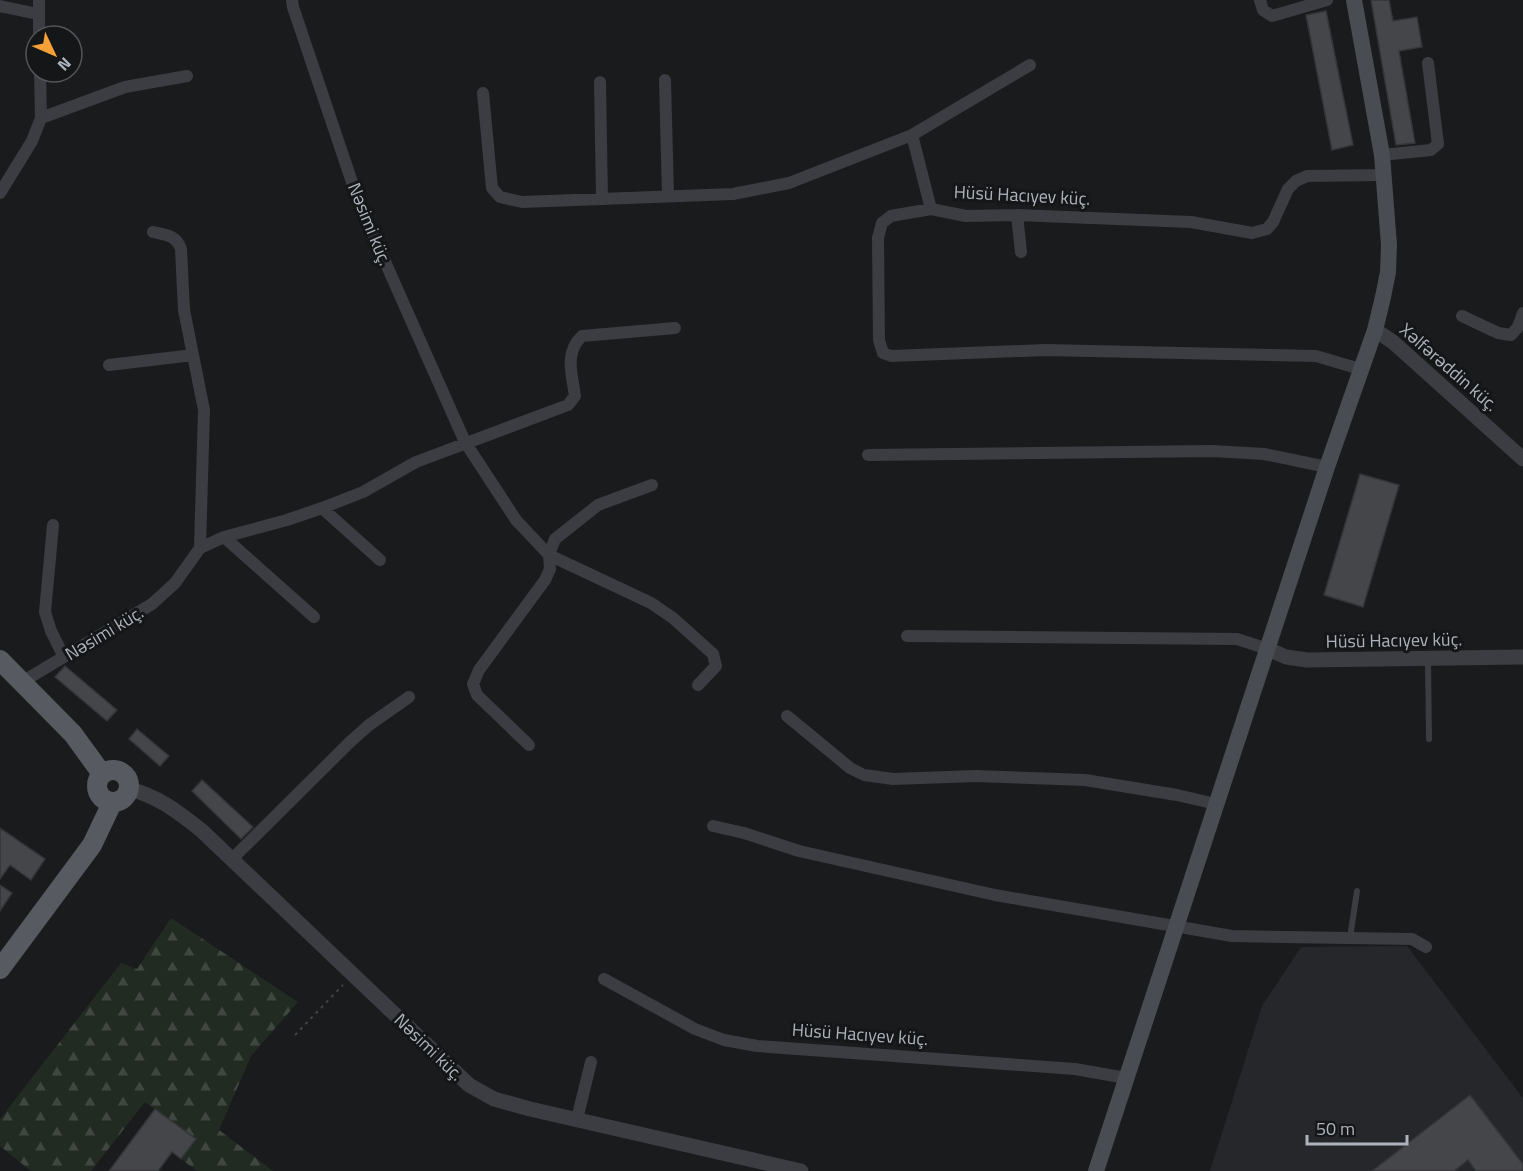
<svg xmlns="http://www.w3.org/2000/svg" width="1523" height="1171" viewBox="0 0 1523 1171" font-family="'Titillium Web',sans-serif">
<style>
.built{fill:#26272a}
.forest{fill:url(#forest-firs)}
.building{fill:#44464a;stroke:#343539;stroke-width:1.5}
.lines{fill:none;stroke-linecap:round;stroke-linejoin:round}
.path{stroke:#414449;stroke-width:2;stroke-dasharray:3 4.5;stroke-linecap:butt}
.service{stroke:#3b3d42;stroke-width:6}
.minor{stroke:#3b3d42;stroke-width:12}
.tertiary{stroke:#3b3d42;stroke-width:15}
.secondary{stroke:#494c52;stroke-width:16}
.primary{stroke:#575a61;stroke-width:20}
.labels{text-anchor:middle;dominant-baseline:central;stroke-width:6;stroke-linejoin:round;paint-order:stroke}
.street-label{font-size:18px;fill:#adb3bc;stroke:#151618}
</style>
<defs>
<pattern id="forest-firs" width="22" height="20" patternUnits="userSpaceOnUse" patternTransform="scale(1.5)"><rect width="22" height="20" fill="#222b22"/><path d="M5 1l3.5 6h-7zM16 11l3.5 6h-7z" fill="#3f4740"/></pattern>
</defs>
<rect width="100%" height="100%" fill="#1a1b1d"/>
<path class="built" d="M1407,946L1523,1098V1171H1210L1262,1006L1301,947Z"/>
<path class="forest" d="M171,918L298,1002L251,1056L219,1130L273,1171H197L181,1159L196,1139L145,1102L91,1171H31L0,1146V1119L121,963L137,969Z"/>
<path class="building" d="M1371,0H1389L1393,21L1417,17L1422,47L1399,51L1415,143L1396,145Z
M1326,11L1353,145L1332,150L1306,15Z
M1360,474L1399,485L1363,607L1324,595Z
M65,666L117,710L107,721L55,677Z
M137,729L169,756L160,766L129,739Z
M202,780L253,827L241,839L192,791Z
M0,828L45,859L31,880L10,865L0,879Z
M0,885L12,893L0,911Z
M1470,1095L1523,1164V1171H1476L1468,1160L1454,1171H1372Z
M155,1109L196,1139L181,1159L172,1152L158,1171H109Z"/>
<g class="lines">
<path class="path" d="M295,1035L343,985"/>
<path class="service" d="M1428,660L1429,739
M1350,938L1357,891"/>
<path class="minor" d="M292,0L293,7L359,203L465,442L516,520L549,555L651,603L673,618L713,654L716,666L698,685
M1260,0L1263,10L1272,16L1327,0
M0,6L38,14
M39,36V0
M665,80L668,195
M600,82L602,198
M483,93L492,188L500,197L522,202L733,194L789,183L912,135L1030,65
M41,118L125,87L187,76
M912,135L931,209
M1382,155L1431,150L1438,144L1428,63
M0,193L32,141L41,118L40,72
M1017,215L1021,252
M153,232C166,235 176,235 181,249L184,310L204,410L200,548
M1462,316L1498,333L1511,335L1518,327L1523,313
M109,365L193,355
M1360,369L1316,356L1045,350L891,356L883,353L879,340L878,238L882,223L891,216L931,209L966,216L1017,215L1191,222L1252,233L1267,229L1273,222L1288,189L1296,181L1307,176L1384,175
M868,455L1213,451L1264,454L1327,467
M322,508L380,560
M53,525L45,612L51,631L64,657
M224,537L314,617
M907,636L1237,639L1268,649
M22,682L152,604L175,583L200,548L224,537L287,520L322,508L363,492L416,462L568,405L575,396C572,374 564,353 582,336L675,328
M787,716L850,768L864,775L893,779L975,776L1085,780L1177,795L1216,804
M529,745L477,695L473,684L479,670L545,580L550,569L549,555L555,539L598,505L652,485
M713,826L744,833L799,851L995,895L1232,936L1412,939L1426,947
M232,859L350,742L369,725L409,697
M604,979L695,1029L724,1040L757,1046L1075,1069L1126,1078
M577,1119L591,1062"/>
<path class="tertiary" d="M1375,330L1393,342L1523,459
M1268,649L1286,657L1307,660L1523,657
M129,789C158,796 178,812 201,830L469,1085L494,1099L530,1109L801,1171"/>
<path class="secondary" d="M1096,1171L1327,467L1375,330L1383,297L1388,272L1389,245L1382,155L1354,0"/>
<path class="primary" d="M0,660L73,734L102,774
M97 786a16 16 0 1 1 32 0a16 16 0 1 1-32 0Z
M0,969L92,845L112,803"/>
</g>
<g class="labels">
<g class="street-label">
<text transform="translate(1022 195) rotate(3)">Hüsü Hacıyev küç.</text>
<text transform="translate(370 224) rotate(68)">Nəsimi küç.</text>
<text transform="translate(1449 367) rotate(41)">Xəlfərəddin küç.</text>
<text transform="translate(104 633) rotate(-31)">Nəsimi küç.</text>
<text transform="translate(1394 640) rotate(-1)">Hüsü Hacıyev küç.</text>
<text transform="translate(860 1034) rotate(4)">Hüsü Hacıyev küç.</text>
<text transform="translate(429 1047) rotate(44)">Nəsimi küç.</text>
</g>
</g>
<g transform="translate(54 54) rotate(134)"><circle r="28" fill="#151618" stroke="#52555a" stroke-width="1.5"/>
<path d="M0-4.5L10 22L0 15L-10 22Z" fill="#f7a038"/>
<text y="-9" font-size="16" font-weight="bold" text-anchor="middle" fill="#adb3bc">N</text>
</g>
<path d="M1307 1135v9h100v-9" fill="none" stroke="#adb3bc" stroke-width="3"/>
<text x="1316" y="1135" font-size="18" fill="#adb3bc" stroke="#151618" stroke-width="4.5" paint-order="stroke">50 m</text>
</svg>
